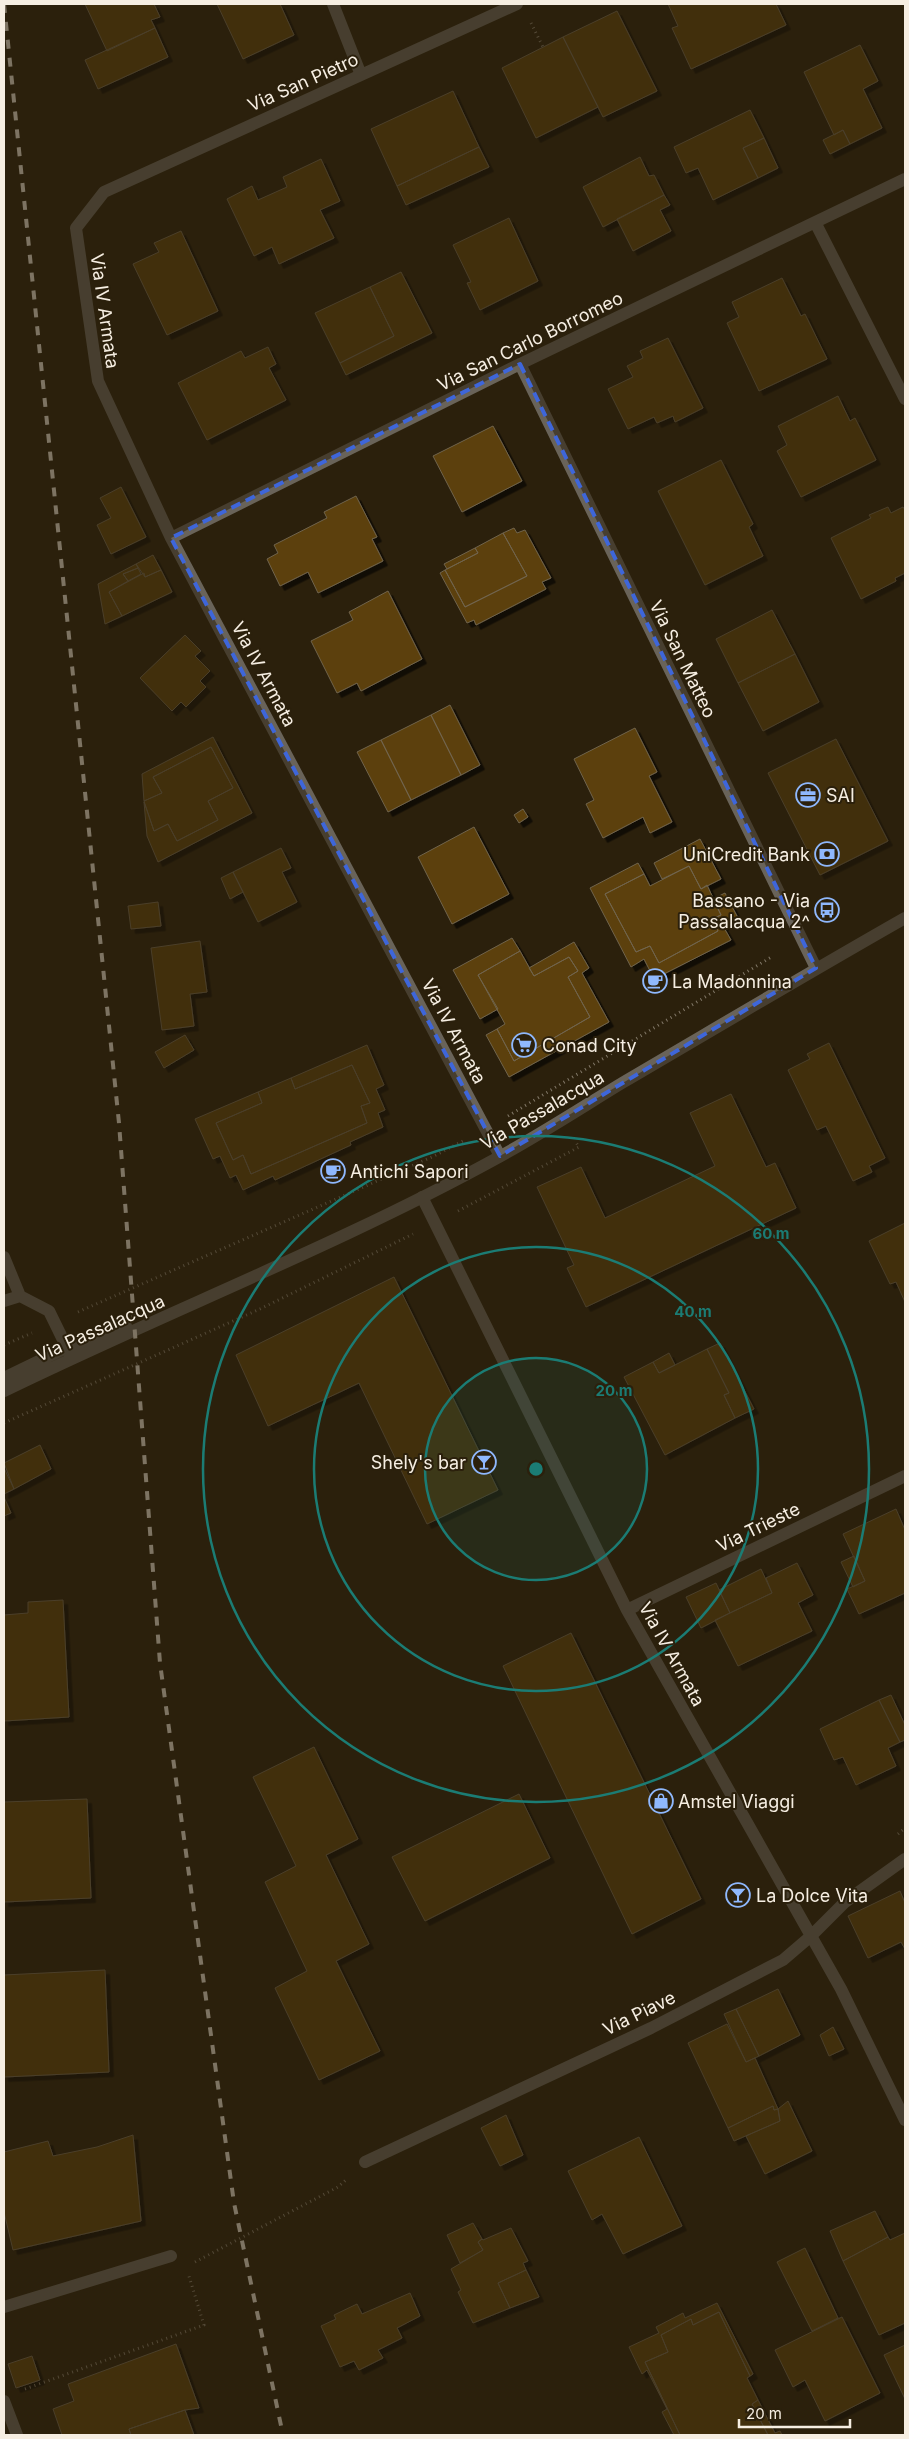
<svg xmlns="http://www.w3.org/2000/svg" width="909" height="2439" viewBox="0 0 909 2439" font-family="Inter,sans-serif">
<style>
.building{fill:#5c4108;stroke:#70634d;filter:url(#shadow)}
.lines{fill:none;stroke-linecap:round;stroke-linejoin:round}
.path{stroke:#837969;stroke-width:3;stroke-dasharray:1 4;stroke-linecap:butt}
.service{stroke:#696359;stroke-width:12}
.minor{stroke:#696359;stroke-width:12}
.tertiary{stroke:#696359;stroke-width:12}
.rail{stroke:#dfd7ca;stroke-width:4;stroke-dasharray:9 9;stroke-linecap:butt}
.marked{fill:none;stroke:#3e66da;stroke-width:4;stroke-dasharray:10 6;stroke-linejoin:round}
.ring{fill:none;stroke:#1b7c74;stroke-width:2.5}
.labels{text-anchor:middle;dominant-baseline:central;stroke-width:4;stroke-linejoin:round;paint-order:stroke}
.street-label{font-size:18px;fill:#f6eee2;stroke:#2b200c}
.poi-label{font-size:18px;fill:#f6eee2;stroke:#2b200c;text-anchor:start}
.centre{fill:#1b7c74;stroke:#2b200c;stroke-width:2.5}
.ring-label{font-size:15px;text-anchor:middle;font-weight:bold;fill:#1b7c74;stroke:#2b200c;stroke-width:4;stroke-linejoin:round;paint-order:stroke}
</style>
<defs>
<filter id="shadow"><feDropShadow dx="4.5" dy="4.5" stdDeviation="0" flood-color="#0009"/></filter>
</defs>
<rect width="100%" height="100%" fill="#2b200c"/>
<path class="building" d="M85,4H154L160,17L151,20L155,28L107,51Z
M217,4H280L294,35L243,59Z
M668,4H776L786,25L691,69L672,28L678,26Z
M617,11L657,91L603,117L563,37Z
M155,28L168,57L98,89L85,60Z
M563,37L598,107L536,138L502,68Z
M860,45L878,81L863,89L882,128L850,144L843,130L834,135L804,72Z
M453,91L479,147L397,186L371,129Z
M750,110L764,138L743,148L758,178L713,200L698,168L686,173L674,147Z
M843,130L850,144L830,154L823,140Z
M764,138L778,168L758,178L743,148Z
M479,147L489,167L406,205L397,186Z
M640,157L649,176L654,175L664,195L603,227L583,187Z
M321,159L340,201L320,210L334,238L279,264L272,247L254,256L227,199L252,186L258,200L287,187L283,177Z
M664,195L670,205L660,210L671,231L633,251L617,219Z
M509,218L538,281L480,310L467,283L471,282L453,245Z
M181,231L218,311L167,335L133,264L159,252L154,243Z
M401,272L432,333L346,375L340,363L394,336L370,287Z
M782,278L801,316L805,314L827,359L759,391L727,323L739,317L732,302Z
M370,287L394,336L340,363L315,313Z
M668,338L703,408L675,422L673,416L657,423L654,417L628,429L608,389L633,377L627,366L643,358L640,351Z
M268,347L276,364L269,368L286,400L207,440L178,383L241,351L245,358Z
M838,396L850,421L855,418L876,460L801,497L777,451L787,445L778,426Z
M493,426L522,481L462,512L433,456Z
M721,460L753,524L749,527L763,556L705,585L658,491Z
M121,487L146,537L111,554L97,525L111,518L100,498Z
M356,496L377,537L372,539L383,561L318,593L308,572L280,586L267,559L278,553L274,545L327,518L324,512Z
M888,507L891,513L903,507L905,510V573L895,578L896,581L861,599L831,538L871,518L869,515Z
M514,528L517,533L525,530L551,578L542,582L546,589L476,625L474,620L467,623L440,573L445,570L465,607L527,576L503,533Z
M503,533L527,576L465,607L445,570L478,553L475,548Z
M475,548L478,553L447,569L444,564Z
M153,555L161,570L145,577L136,564Z
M136,564L138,568L123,574L128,581L109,592L122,616L105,624L98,584Z
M138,568L141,574L128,581L123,574Z
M161,570L172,592L122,616L109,592L144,573L145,577Z
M388,591L422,659L361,691L357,683L337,693L311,641L353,620L349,612Z
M772,610L795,654L738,683L716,639Z
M185,635L201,651L195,656L210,671L200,681L206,687L186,707L181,702L172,711L140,678Z
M795,654L819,702L763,731L738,683Z
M450,705L480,765L461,775L431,715Z
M431,715L461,775L411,800L381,740Z
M635,728L657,772L649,776L672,822L650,833L643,817L603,838L586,804L594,800L574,759Z
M213,737L252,813L158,862L147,836L144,802L154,831L168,824L177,841L218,820L208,801L233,788L211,747L153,777L162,793L144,801L142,774Z
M836,739L888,841L820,875L768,773Z
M381,740L411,800L388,812L357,752Z
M211,747L233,788L208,801L218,820L177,841L168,824L154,831L144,801L162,793L153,777Z
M523,809L528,817L519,823L514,815Z
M474,827L509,894L452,924L418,857Z
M700,839L721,879L701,889L689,866L662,879L654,863Z
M281,848L291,868L282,872L297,902L258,922L233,872Z
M638,863L644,874L605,894L636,952L650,946L659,963L718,931L712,919L721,915L713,899L725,893L738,918L723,926L731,940L654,979L644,959L631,967L590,888Z
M689,866L701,889L707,885L721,915L712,919L718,931L659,963L650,946L636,952L605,894L644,874L650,886Z
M233,872L243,892L230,899L221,878Z
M158,902L161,926L131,929L128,906Z
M512,938L520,951L478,975L498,1009L480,1019L453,970Z
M200,941L207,992L190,994L194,1026L162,1030L151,948Z
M574,942L589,968L582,973L609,1022L509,1077L486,1035L497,1029L514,1061L590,1017L568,977L578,971L569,957L534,976L529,968Z
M520,951L534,976L569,957L578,971L568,977L590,1017L514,1061L497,1029L505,1024L478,975Z
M185,1035L194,1050L164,1068L155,1052Z
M829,1043L885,1158L869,1166L872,1172L853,1181L826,1126L817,1130L788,1070L810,1059L807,1054Z
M367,1045L384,1085L376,1089L385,1110L378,1113L383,1127L350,1142L351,1145L275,1180L273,1176L243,1190L236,1175L230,1178L220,1156L213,1159L195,1119L258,1092L262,1103L216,1123L233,1160L243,1155L251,1174L367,1123L361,1106L370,1103L352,1065L295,1089L291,1078Z
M352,1065L370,1103L361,1106L367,1123L251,1174L243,1155L233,1160L216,1123L262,1103L258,1092L291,1078L295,1089Z
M731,1094L766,1167L775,1163L796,1208L586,1307L567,1268L574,1265L537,1187L581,1167L605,1218L715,1166L690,1113Z
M905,1223V1302L896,1282L890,1284L869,1241Z
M394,1277L498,1490L427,1524L359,1383L268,1426L236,1355Z
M720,1343L754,1409L735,1418L724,1395L729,1393L707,1349Z
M707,1349L729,1393L724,1395L735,1418L665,1455L624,1377L653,1362L659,1373Z
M669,1353L675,1365L659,1373L653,1362Z
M40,1445L51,1469L14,1489L4,1463Z
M4,1468L14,1489L4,1494Z
M4,1497L11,1513L4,1516Z
M896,1509L905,1530V1593L859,1614L847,1589L865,1581L843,1534Z
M854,1556L865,1581L853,1587L841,1562Z
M797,1563L813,1595L798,1603L812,1631L738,1666L715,1620L772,1593L766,1578Z
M761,1569L772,1593L730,1613L719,1590Z
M716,1583L730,1613L701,1628L686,1597Z
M63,1600L69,1717L4,1721V1615L28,1613V1602Z
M571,1633L701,1899L632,1934L503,1666Z
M891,1695L905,1725V1740L900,1742L879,1700Z
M879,1700L900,1742L888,1748L896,1766L856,1785L843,1757L834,1760L820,1729Z
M314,1747L358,1839L326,1855L369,1944L336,1961L380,2051L319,2080L275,1988L307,1971L265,1882L296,1866L253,1777Z
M519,1794L550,1858L425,1921L392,1857Z
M87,1799L91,1898L4,1902V1802Z
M900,1891L905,1903V1949L901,1942L868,1958L848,1916Z
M105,1970L109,2072L4,2077V1975Z
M778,1989L800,2035L759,2056L736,2009Z
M736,2009L759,2056L746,2062L724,2014Z
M727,2024L746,2062L755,2058L778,2109L774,2110L773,2106L728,2128L688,2043Z
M833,2027L844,2049L829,2056L820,2035Z
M788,2101L812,2151L765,2174L746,2136L780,2121L778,2109Z
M773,2106L774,2110L778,2109L780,2121L734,2141L728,2128Z
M506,2115L523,2155L500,2166L481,2128Z
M133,2135L141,2221L13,2250L4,2212V2152L48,2141L53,2156L97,2147Z
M639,2137L682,2226L623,2254L602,2214L592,2220L568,2171Z
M875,2211L888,2237L843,2261L830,2231Z
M473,2223L482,2239L478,2242L483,2250L460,2263L447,2235Z
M511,2228L528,2261L523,2263L526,2270L498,2283L510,2308L473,2323L458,2292L461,2290L451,2269L483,2250L478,2242L482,2239L483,2240Z
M905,2233V2323L879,2335L843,2261L888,2237L890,2240Z
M805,2248L838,2318L812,2331L777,2262Z
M526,2270L539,2297L510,2308L498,2283Z
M410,2293L420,2316L397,2328L402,2338L378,2350L383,2358L359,2370L354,2361L340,2367L321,2326L336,2319L334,2315L357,2304L362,2314Z
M717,2303L753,2374L750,2376L719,2312L693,2325L691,2319L661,2335L668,2352L645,2362L680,2435H674L662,2412L667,2409L647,2370L642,2374L629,2347L659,2333L656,2327L683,2313L685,2318Z
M719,2312L750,2376L747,2378L758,2400L752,2404L768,2435H680L645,2362L668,2352L661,2335L691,2319L693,2325Z
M842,2317L880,2393L825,2421L805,2380L793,2387L775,2350Z
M176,2344L199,2408L185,2410L129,2429L131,2435H62L53,2409L74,2401L68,2384Z
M905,2345V2399L884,2355Z
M32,2356L40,2380L16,2388L8,2364Z
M758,2400L775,2433L780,2431L782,2435H768L752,2404Z
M185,2410L194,2435H131L129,2429Z"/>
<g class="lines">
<path class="path" d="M531,23L543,47
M508,1116L773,956
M458,1211L579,1147L575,1141
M78,1312L432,1157L463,1141
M4,1345L32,1333
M4,1423L260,1309L413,1234
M898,1834L905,1828
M195,2262L338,2187L347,2179
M25,2389L204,2325L188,2273"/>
<path class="service" d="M4,1257L20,1296
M4,1301L20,1296L49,1311L71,1356
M4,2307L171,2256"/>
<path class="minor" d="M333,4L361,75
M816,224L905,399
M520,364L816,968
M171,538L520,364L905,179
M500,1156L171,538L98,381L76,228L104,192L517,4
M422,1197L627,1610L841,1989L905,2120
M627,1610L905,1476
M365,2162L651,2028L783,1960L811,1936L845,1902L905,1859
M4,2401L17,2435"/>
<path class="tertiary" d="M4,1378L68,1347L126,1326
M4,1391C168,1311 339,1245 499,1157C541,1134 581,1108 622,1083C716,1028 810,972 905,918"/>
<path class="rail" d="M4,4L119,1123L160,1663L234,2203L283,2435"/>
</g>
<path d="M0 0H909V2439H0ZM520,364L816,968L500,1156L171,538Z" fill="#2b200c" fill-opacity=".55" fill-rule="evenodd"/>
<path class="marked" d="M520,364L816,968L500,1156L171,538Z"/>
<circle cx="536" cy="1469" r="111" fill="#1b7c74" fill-opacity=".12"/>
<g class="ring">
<circle cx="536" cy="1469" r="111"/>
<circle cx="536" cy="1469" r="222"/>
<circle cx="536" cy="1469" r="333"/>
</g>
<defs>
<g id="office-ring" transform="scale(1.25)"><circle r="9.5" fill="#2b200c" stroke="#8fb8fd" stroke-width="1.5"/><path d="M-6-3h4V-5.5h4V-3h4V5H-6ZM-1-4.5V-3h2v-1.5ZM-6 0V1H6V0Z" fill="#8fb8fd"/></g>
<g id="bank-ring" transform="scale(1.25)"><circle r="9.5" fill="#2b200c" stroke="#8fb8fd" stroke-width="1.5"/><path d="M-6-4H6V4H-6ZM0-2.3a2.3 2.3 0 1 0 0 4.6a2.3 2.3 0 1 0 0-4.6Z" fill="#8fb8fd"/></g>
<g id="bus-ring" transform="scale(1.25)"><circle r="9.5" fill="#2b200c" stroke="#8fb8fd" stroke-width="1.5"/><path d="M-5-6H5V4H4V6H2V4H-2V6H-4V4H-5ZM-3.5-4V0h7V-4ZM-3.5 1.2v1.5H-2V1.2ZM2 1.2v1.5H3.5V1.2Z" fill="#8fb8fd"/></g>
<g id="cafe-ring" transform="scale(1.25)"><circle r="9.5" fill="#2b200c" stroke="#8fb8fd" stroke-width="1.5"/><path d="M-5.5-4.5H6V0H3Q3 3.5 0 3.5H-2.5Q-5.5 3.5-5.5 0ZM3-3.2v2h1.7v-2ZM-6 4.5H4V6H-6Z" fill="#8fb8fd"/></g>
<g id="supermarket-ring" transform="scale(1.25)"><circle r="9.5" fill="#2b200c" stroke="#8fb8fd" stroke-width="1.5"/><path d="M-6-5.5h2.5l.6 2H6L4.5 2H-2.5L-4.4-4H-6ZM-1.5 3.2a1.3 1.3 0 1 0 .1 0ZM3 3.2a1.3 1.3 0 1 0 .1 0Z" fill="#8fb8fd"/></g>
<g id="bar-ring" transform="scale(1.25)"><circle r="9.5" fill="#2b200c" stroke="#8fb8fd" stroke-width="1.5"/><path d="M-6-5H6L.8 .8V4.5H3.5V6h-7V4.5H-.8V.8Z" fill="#8fb8fd"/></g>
<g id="shop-ring" transform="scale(1.25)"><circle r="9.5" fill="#2b200c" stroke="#8fb8fd" stroke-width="1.5"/><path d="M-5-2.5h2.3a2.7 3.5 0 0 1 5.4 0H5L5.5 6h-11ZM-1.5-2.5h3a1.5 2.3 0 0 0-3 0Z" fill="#8fb8fd"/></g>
</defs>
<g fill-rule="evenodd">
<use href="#office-ring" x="808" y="795"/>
<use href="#bank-ring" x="827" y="854"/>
<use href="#bus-ring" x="827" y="910"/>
<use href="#cafe-ring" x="655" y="981"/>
<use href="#supermarket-ring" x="524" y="1045"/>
<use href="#cafe-ring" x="333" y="1171"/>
<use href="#bar-ring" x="484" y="1462"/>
<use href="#shop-ring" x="661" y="1801"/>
<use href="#bar-ring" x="738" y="1895"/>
</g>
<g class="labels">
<g class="street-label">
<text transform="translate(303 82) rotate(-24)">Via San Pietro</text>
<text transform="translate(105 311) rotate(82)">Via IV Armata</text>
<text transform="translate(530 341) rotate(-26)">Via San Carlo Borromeo</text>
<text transform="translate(683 659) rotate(64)">Via San Matteo</text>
<text transform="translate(264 674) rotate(62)">Via IV Armata</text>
<text transform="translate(454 1031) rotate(62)">Via IV Armata</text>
<text transform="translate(542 1110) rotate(-30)">Via Passalacqua</text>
<text transform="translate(100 1328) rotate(-24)">Via Passalacqua</text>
<text transform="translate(758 1527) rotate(-26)">Via Trieste</text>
<text transform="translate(672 1654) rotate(61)">Via IV Armata</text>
<text transform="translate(639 2013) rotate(-26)">Via Piave</text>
</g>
<g class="poi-label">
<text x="826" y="795">SAI</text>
<text x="810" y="854" text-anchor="end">UniCredit Bank</text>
<text x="810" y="900" text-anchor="end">Bassano - Via<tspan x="810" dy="21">Passalacqua 2^</tspan></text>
<text x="672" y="981">La Madonnina</text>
<text x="542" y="1045">Conad City</text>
<text x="350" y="1171">Antichi Sapori</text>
<text x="466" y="1462" text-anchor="end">Shely's bar</text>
<text x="678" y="1801">Amstel Viaggi</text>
<text x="756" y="1895">La Dolce Vita</text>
</g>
</g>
<circle cx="536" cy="1469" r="8" class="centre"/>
<g class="ring-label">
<text x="771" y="1239">60 m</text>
<text x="693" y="1317">40 m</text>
<text x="614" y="1396">20 m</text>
</g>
<rect width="909" height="2439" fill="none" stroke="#f6eee2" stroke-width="10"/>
<path d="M739 2419v8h111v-8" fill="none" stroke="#f6eee2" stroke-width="2.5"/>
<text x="746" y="2419" font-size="15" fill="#f6eee2" stroke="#2b200c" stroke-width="4" paint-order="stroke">20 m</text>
</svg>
